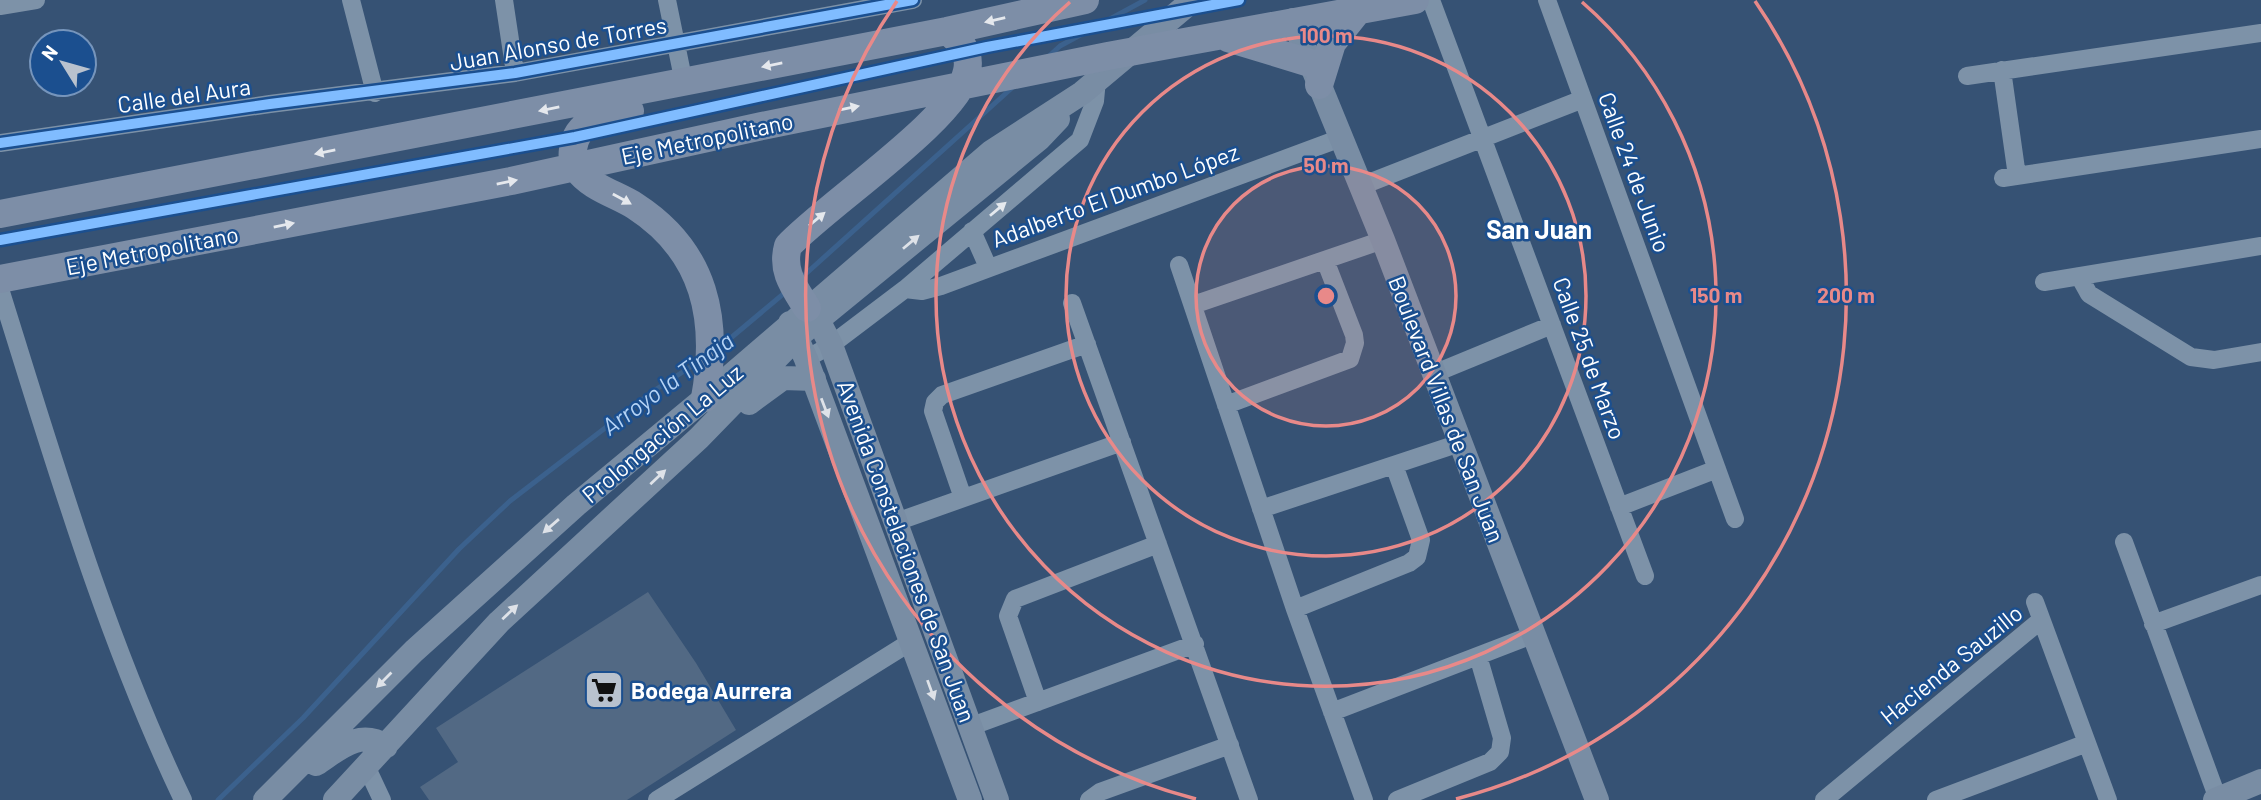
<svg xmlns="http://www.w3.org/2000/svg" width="2261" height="800" viewBox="0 0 2261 800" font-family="Barlow,sans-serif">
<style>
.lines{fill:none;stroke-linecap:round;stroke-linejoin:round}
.stream{stroke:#3b618d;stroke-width:5}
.building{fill:#526984}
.street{stroke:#7d92a8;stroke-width:18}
.secondary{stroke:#798da4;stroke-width:24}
.primary{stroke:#7d8ea7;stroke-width:28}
.cycleway-casing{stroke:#1b4f8f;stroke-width:15}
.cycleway{stroke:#80bcff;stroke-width:10}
.oneway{fill:#e5e8ed}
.oneway2{fill:#e5e9ee}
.oneway3{fill:#dee2e8}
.ring{fill:none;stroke:#e88989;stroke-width:3.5}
.labels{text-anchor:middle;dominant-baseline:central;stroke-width:5;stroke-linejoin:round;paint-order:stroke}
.street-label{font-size:23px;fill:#fff;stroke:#1b4f8f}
.poi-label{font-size:23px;font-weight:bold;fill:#fff;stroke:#1b4f8f;text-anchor:start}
.water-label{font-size:24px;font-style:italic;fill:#b5d3f5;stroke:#1b4f8f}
.quarter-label{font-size:26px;font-weight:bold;fill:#fff;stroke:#1b4f8f}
.centre{fill:#e88989;stroke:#1b4f8f;stroke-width:3.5}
.ring-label{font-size:21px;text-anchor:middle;font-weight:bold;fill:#e88989;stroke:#1b4f8f;stroke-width:5;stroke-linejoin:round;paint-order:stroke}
</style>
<rect width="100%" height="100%" fill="#365274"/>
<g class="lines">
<path class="stream" d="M1048,57L1060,46L1145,0
M800,279L1014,86
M720,347L788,290
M218,800L303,718L459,549L510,501L652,392L701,360"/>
</g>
<path class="building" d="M648,592L696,663L736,730L627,800H429L420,787L458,762L436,728Z"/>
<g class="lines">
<path class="street" d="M351,0L375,93
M504,0L515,73
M667,0L684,83
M1431,0L1645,576
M1547,0L1735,519
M0,6L36,0
M2002,70L2017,176
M1967,76L2261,33
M0,143L270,104L515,73L913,0
M2003,178L2261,139
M1361,186L1583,99
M972,231L988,267
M1179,265L1295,609L1364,800
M2079,276L2089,294L2191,357L2214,360L2261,352
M2044,282L2261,246
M0,289C54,461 105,637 183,800
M905,289L922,291L941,286L1341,138
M1072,303L1249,800
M1193,305L1383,240
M806,359L831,345L905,289L1080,140L1095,101L1097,80
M1433,374L1552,325
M1226,405L1350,359L1355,343L1354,335L1325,260
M963,498L933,411L935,402L942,395L1087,344
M1619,507L1717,469
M1261,509L1460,443
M896,522L1122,442
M2124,542L2218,799
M2035,602L2108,800
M1295,609L1409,563L1417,557L1421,540L1394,465
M2153,624L2261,585
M1038,702L1008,616L1015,599L1158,544
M1332,712L1532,635
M972,726L1195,644
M367,768L382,800
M657,800L912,641
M1089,800L1100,792L1230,745
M1397,800L1490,762L1500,752L1502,738L1478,656
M1824,800L2041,620
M1936,800L2087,743"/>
<path class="secondary" d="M1293,20L1383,240L1597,800
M808,309L818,320L831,345L997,800
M790,323L806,359L970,800
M749,403L783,378L814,379
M316,764C339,749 359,729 386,746
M265,800L414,651L576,505L705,398L991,152L1082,93L1193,0
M335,800L499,622L699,438L797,337L1039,139L1058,119
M2215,800L2261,781"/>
<path class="primary" d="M1228,38L1310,63
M1319,85L1332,43L1360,8
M630,111C605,116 577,119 573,149C572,156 573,164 577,169C591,188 616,194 635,206C706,252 719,320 705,398
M0,214L947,31L1085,0
M0,279L511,181L762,126L1108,56L1415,0
M807,308C794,287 781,271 788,246C825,206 959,117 967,71C971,53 961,41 947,31"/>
<g class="cycleway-casing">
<path id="cycleway" d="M0,143L270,104L515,73L913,0
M0,240L575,137L987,47L1239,0"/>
</g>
<use href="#cycleway" class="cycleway"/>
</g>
<defs><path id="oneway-solid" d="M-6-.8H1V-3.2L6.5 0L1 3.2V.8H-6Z" transform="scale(1.75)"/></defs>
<g class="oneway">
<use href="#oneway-solid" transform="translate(995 20) rotate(167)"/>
<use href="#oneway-solid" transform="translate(772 65) rotate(169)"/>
<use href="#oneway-solid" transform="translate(849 108) rotate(-12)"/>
<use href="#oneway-solid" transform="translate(549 109) rotate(169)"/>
<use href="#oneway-solid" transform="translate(325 152) rotate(169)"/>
<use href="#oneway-solid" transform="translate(507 182) rotate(-11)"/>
<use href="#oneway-solid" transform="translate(622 199) rotate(29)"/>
<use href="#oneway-solid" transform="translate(817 219) rotate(-40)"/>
<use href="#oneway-solid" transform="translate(284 225) rotate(-11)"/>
</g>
<use class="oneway2" href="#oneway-solid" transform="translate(998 209) rotate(-40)"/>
<g class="oneway3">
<use href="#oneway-solid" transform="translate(911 242) rotate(-40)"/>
<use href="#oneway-solid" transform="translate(825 408) rotate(69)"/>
<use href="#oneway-solid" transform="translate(658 477) rotate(-43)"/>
<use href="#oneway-solid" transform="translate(551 526) rotate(139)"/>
<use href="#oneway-solid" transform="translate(510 612) rotate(-43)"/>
<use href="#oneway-solid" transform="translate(384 680) rotate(135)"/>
<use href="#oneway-solid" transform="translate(931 690) rotate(70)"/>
</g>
<circle cx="1326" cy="296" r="130" fill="#e88989" fill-opacity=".12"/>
<g class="ring">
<circle cx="1326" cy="296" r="130"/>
<circle cx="1326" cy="296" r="260"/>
<path d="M1582 2A390 390 0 1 1 1070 2"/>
<path d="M1196 799A520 520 0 0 1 897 1M1755 1A520 520 0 0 1 1456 799"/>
</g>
<defs>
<g id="supermarket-square" transform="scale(2.0125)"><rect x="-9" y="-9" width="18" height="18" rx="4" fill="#b9c2ce" stroke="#1b4f8f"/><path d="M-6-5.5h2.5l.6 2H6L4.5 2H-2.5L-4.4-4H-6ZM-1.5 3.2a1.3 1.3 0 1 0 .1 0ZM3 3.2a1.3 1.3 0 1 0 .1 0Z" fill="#111"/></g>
</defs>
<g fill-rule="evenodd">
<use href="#supermarket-square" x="604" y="690"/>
</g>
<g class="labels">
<g class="street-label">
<text transform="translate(558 43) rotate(-10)">Juan Alonso de Torres</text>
<text transform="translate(184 95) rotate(-8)">Calle del Aura</text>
<text transform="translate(707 138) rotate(-12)">Eje Metropolitano</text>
<text transform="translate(1635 172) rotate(70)">Calle 24 de Junio</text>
<text transform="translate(1115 195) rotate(-20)">Adalberto El Dumbo López</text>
<text transform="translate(152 250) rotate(-11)">Eje Metropolitano</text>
<text transform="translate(1590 358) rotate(70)">Calle 25 de Marzo</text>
<text transform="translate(1447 409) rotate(69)">Boulevard Villas de San Juan</text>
<text transform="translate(662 433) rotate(-40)">Prolongación La Luz</text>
<text transform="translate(907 551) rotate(70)">Avenida Constelaciones de San Juan</text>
<text transform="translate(1951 664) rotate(-39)">Hacienda Sauzillo</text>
</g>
<g class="poi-label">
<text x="631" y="690">Bodega Aurrera</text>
</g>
<g class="water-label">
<text transform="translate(667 383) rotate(-36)">Arroyo la Tinaja</text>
</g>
<g class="quarter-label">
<text x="1539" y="228">San Juan</text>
</g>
</g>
<circle cx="1326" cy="296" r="10" class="centre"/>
<g class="ring-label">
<text x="1326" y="43">100 m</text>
<text x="1326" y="173">50 m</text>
<text x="1716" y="303">150 m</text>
<text x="1846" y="303">200 m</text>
</g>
<g transform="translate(63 63) rotate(307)"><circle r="33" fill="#1b4f8f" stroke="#7695bc" stroke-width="2"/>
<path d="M0-5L12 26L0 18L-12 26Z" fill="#b9c2ce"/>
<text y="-10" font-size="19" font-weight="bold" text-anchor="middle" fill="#ffffff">N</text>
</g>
</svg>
